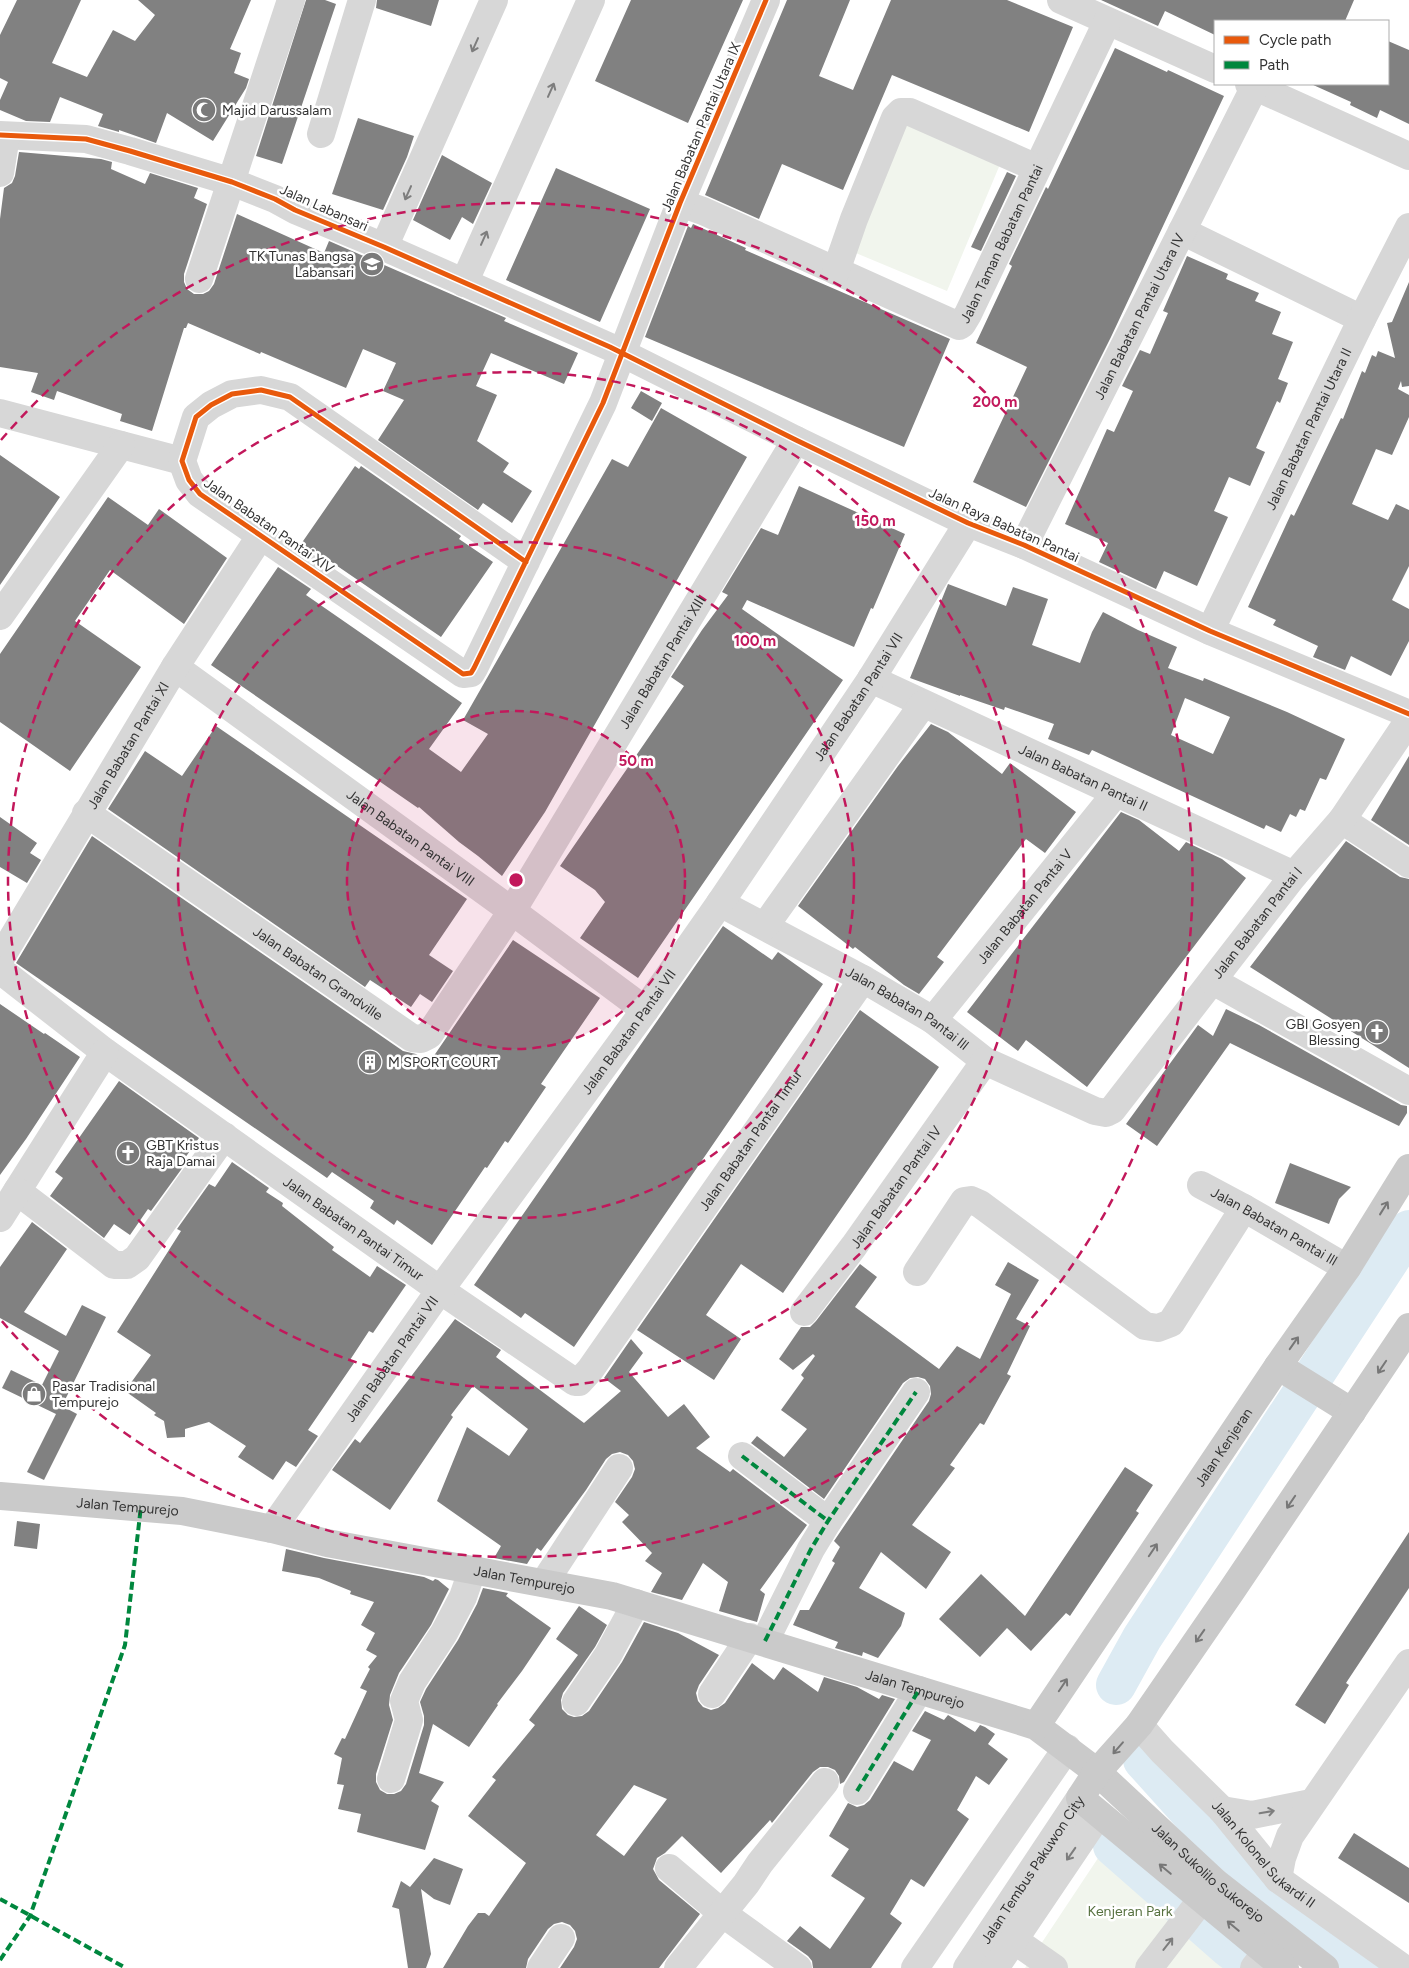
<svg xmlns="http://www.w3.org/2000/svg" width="1409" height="1968" viewBox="0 0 1409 1968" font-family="Figtree,sans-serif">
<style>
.green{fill:#f1f5ed}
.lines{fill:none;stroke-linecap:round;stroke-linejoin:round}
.river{stroke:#ddebf3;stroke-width:40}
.building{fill:#818181;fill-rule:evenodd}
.minor{stroke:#d7d7d7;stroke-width:28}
.major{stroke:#cacaca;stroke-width:28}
.quiet{stroke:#00873e;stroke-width:4;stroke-dasharray:8 4;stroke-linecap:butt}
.cycleway-casing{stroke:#fff;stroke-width:8}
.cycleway{stroke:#e8590c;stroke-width:5}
.oneway{stroke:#7d7d7d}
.oneway2{stroke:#777}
.ring{fill:none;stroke:#c2185b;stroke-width:2.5;stroke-dasharray:9 6}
.labels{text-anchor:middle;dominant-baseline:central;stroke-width:5;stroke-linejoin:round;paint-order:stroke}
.poi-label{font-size:14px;fill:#333;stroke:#fff;text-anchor:start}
.street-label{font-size:14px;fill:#333;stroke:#fff}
.park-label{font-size:14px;fill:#56703f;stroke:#fff}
.centre{fill:#c2185b;stroke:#fff;stroke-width:2.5}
.ring-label{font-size:15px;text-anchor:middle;font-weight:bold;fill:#c2185b;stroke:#fff;stroke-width:5;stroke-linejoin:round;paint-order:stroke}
</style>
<rect width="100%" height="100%" fill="#fff"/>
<path class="green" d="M903,121L1001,162L947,291L851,251Z
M1118,1828L1296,1968H1025Z"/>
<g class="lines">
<path class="river" d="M1116,1685L1142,1638L1409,1230
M1143,1760L1261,1891L1314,1934L1360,1968
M1113,1846L1228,1947L1255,1968"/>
</g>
<path class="building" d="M17,0H81L52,63L87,77L113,30L135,41L155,15L138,0H251L230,49L241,53L234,73L249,79L246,88L213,141L167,113L156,143L119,130V132L98,126L103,114L60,97L50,122L26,121L0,110V100L8,82L0,78V35Z
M306,0H325L336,4L282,164L256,156Z
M377,0H439L431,26L376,8Z
M631,0H743L688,123L595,81Z
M787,0H850L819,76L853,90L891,0H1007L1073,27L1029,132L892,75L843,190L782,164L759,219L705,195Z
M1101,0H1354L1345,21H1215V35L1165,11L1158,26Z
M1388,41L1409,50V124L1380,110L1377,118L1350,105L1351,102L1311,84H1388Z
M1115,48L1167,72L1168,70L1224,96L1111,337L1026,507L973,482L1027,367L976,343L1012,266L1009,264L1046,187L1048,189Z
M358,118L414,136L407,157L383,210L332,194Z
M19,152L101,159L112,162L111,169L145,184L150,173L198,188L194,198L207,204L184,274V282L187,289L194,294H203L209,291L214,284L237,214L324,253L329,241L506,318L504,321L578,353L564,384L491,353L476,386L497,395L477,441L509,463L503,472L532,491L512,523L483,503L478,510L378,440L404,400L383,391L396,363L363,349L346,388L261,352L260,354L188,323L186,328H184L152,431L120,421L122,414L57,391L54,400L31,392L38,373L0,367V219L4,188L12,183L15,176Z
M442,155L492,183L473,224L462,217L450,240L413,220Z
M556,168L650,209L600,322L506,280Z
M1007,172L1016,176L981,251L971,247Z
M693,224L746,248L745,250L950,339L904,447L645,337L688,226L691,228Z
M1187,256L1228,274L1226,279L1259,293L1255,301L1281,312L1272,334L1293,342L1278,379L1288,383L1280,403L1277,401L1256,448L1265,452L1250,486L1229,477L1214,511L1228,517L1197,586L1164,571L1156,589L1099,562L1108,543L1065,524L1107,429L1114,432L1133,391L1122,386L1140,350L1150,354L1168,313L1163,311Z
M1409,282V386L1402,387L1401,381L1398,389L1409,395V417L1392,455L1376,449L1352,504L1388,520L1396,504L1409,510V566L1392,600L1409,609V641L1391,676L1351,656L1345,670L1313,657L1318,646L1273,625L1276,620L1248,607L1291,514L1294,516L1341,418L1343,419L1362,371L1365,373L1372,355L1376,357L1378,351L1395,358L1387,323L1392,322Z
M641,391L662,403L652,421L631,408Z
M661,408L747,457L545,812L502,876L478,856L459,842L419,807L418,808L211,665L278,567L311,589L306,595L462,703L429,749L461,772L488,734L463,720L612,459L628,467Z
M0,455L60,497L0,585Z
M355,466L359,469L361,466L461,536L459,539L493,562L441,637L330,561L329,563L301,544Z
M799,486L905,534L873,609L871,608L854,647L747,600L742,609L843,680L638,978L580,938L605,902L595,890L560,866L684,686L671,677L702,630L728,595L722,592L761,528L778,535Z
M108,497L148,525L159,509L227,558L184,624L110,570L75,621L141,667L70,771L0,722V654Z
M948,584L1006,606L1013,587L1048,599L1032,645L1080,663L1092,632L1103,612L1138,630L1177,647L1168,668L1203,681L1204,678L1287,712L1345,739L1326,780L1320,778L1305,811L1300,809L1296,817L1290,814L1281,832L1266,825L1264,829L1092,750L1089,755L1048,739L1054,724L1005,707L1004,710L960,695V696L910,678ZM1185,698L1230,717L1213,754L1171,735Z
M931,724L948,732L1002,774L1010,763L1076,812L1045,853L1026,839L937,957L944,962L919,994L904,985L855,947L853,949L798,906L898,766Z
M216,726L467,899L429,955L453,971L432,1002L420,994L411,1007L370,980L365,987L108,809L145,751L182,776Z
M1409,756V845L1371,820Z
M1121,812L1139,820L1179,851L1186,842L1222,859L1246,878L1087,1087L1026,1040L1018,1051L967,1012Z
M0,817L37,843L30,853L41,860L27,883L0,867Z
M92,836L403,1051L416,1054L429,1063L513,940L600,998L541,1084L546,1087L508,1143L505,1141L487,1168L485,1167L432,1245L397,1220L394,1225L370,1208L374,1201L354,1187L332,1172L327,1178L16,963Z
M1346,841L1400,877L1409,879V1068L1250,967Z
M723,926L772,960L778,952L823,984L574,1347L525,1313L521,1318L474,1285Z
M0,1004L44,1034L45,1033L80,1057L26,1139L0,1175Z
M1226,1009L1259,1025L1401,1105L1407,1106V1113L1399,1126L1230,1043L1157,1146L1126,1124L1198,1025L1213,1036Z
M860,1010L939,1067L783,1293L741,1264L706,1315L741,1339L714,1380L637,1330Z
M119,1081L199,1138L180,1165L183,1167L151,1211L148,1209L130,1235L114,1224L104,1238L50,1196L63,1178L55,1172Z
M232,1162L269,1188L266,1192L283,1203L282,1206L334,1247L332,1250L370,1277L377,1266L406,1285L373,1333L369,1331L350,1360L354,1363L308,1430L318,1436L296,1467L286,1461L273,1480L238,1457L246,1446L209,1422L185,1429V1437L167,1438L164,1421L154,1415L156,1413L125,1391L151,1355L117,1332L181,1231L177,1229L209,1184L215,1187Z
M1290,1163L1351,1187L1339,1199L1329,1224L1275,1203Z
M32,1222L67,1249L24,1312L66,1336L82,1305L106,1317L62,1406L77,1414L44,1480L27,1472L56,1414L2,1388L11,1370L42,1385L63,1343L59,1351L0,1318V1267Z
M1008,1262L1039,1280L1016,1319L1030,1326L1007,1374L1011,1376L984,1425L980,1423L950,1465L955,1468L912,1525L951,1552L926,1589L881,1552L859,1588L905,1613L901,1626L878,1658L863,1652L862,1656L835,1648L838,1642L793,1625L800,1610H809L835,1563L832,1561L840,1547L834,1541L929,1401L931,1394L930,1386L925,1379L918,1377L910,1378L903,1383L824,1499L751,1443L757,1436L784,1457L807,1429L781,1410L804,1378L801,1375L815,1356L813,1354L793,1370L779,1359L801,1327H810L816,1321L860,1264L877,1277L855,1307L939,1369L957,1346L980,1359L1011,1294L995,1285Z
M455,1319L501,1350L496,1357L584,1423L621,1391L604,1378L631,1339L643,1353L629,1372L668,1417L684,1404L710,1437L696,1448L730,1472L733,1469L807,1525L760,1590L765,1594L757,1622L719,1611L728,1582L703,1563L682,1600L651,1592L662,1573L645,1561L652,1553L622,1522L629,1515L615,1502L632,1477L635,1469L633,1461L628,1455L620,1452L612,1454L606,1459L586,1490L541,1551L537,1548L527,1564L494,1558L501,1546L437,1501L467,1427L509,1456L528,1429L473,1386L451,1415L453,1417L390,1510L332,1470L355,1439L360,1443Z
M1125,1467L1153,1485L1136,1511L1139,1513L1070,1616L1066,1613L1031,1651L1007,1628L980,1657L939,1619L981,1574L1025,1616Z
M17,1521L40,1524L37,1549L14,1546Z
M1409,1532V1588L1346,1683L1349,1685L1325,1724L1295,1705Z
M286,1549L324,1558L424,1577L433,1581L435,1579L438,1580L449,1589L431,1625L399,1673L390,1695L389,1705L393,1720L376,1774V1782L380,1790L387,1794H394L401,1791L406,1784L424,1725V1716L420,1702L426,1689L458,1640L477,1604L483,1588L508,1593L506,1596L551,1628L522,1671L497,1704L498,1705L469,1747L433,1724L419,1773L444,1782L431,1801L439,1806L425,1850L357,1832L361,1814L338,1809L344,1785L337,1784L342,1758L334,1754L342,1738L345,1739L367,1691L360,1688L370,1669L368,1667L377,1656L366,1650L375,1633L361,1625L374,1602L350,1594L351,1591L319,1578L282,1571Z
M579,1606L607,1625L595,1647L563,1693L561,1700L562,1709L568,1715L574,1717L582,1716L589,1711L622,1662L644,1622L678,1633L719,1655L699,1685L696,1693L698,1701L703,1707L711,1710L718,1708L725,1703L752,1663L774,1680L783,1667L818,1692L824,1677L857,1687L879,1699L882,1695L895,1699L844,1782L840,1784L839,1776L835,1770L828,1767H820L813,1772L772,1823L770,1820L721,1873L682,1836L665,1853L657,1858L653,1869L659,1880L700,1914L659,1968H560L574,1947L577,1939L575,1931L570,1925L562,1922L554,1924L548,1929L528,1959L526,1968H443L468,1926L478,1913H485L489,1916L526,1863L468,1816L496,1780L492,1777L535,1725L529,1720L578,1655L556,1639ZM634,1785L667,1799L624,1856L596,1835Z
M925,1711L944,1720L948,1715L975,1732L980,1725L985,1727L995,1734L988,1744L1008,1759L989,1785L976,1776L957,1810L969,1819L924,1887L911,1879L890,1914L902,1923L871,1968H813L812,1961L808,1956L787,1941L800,1926L830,1949L865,1898L831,1876L849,1849L829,1836L848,1803L857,1807L864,1805L870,1800L894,1761L913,1771L931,1740L912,1731Z
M1354,1833L1409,1868V1903L1338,1858Z
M434,1858L463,1869L450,1905L434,1899L421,1889L431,1954L426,1968H408L399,1909L392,1907L401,1881L410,1887Z"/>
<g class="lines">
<g class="minor">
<path d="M1061,0L1215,69"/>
<path d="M1249,84L1409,156"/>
<path d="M321,134L362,0"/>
<path d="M0,135L86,139L130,151L232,182L275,199L295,210L384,247L610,347L796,440L968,523L1024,545L1210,631L1409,714"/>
<path d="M0,173L6,136"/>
<path id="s1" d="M680,203L703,211L959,326L962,324L968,314L1107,22"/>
<path d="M1182,231L1362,319"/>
<path d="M384,247L494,0"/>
<path d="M836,271L854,219L895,118L901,112H910L1037,168"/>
<path d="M199,279L291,0"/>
<path d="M464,283L591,0"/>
<path d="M0,413L182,461"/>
<path id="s2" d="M1024,545L1255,86"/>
<path d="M526,562L290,397L261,390L232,394L211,405L196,417L182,461L189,480L200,494L463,674L471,673L474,668L603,403L680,203L766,0"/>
<path d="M0,616L121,445"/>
<path id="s3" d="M1210,631L1362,319L1409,227"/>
<path id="s4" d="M175,667L512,911L645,1010"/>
<path id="s5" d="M871,679L1294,875"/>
<path id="s6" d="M86,813L412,1038L421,1039L429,1035L512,911L796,440"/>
<path d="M1342,820L1409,864"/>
<path id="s7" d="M720,903L863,979L933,1020L985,1061L1095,1111L1106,1113L1112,1110L1294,875L1342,820L1409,720"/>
<path d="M765,926L923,704"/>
<path id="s8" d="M0,959L175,667L261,535"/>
<path id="s9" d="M0,970L105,1052L440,1290L575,1382H579L590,1370L863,979"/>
<path d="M1213,981L1409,1091"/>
<path id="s10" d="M933,1020L1116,793"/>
<path d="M105,1052L17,1191L114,1265H127L137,1258L224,1136"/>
<path id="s11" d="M1201,1185L1244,1208L1347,1268"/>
<path d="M0,1218L17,1191"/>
<path d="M917,1272L964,1201L971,1200L980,1204L1145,1326L1158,1328L1171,1323L1244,1208"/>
<path id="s12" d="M804,1312L854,1246L985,1061"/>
<path d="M742,1456L828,1521"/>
<path id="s13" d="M272,1529L440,1290L645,1010L720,903L871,679L968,523"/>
<path d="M544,1583L619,1468"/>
<path d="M765,1641L811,1549L828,1521L916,1392"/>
<path d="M712,1694L750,1637"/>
<path d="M576,1702L608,1655L636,1603"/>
<path id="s14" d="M1139,1725L1162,1751L1222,1810L1278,1879L1403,1968"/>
<path d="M391,1779L409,1720L404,1701L412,1682L444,1633L463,1597L472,1571"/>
<path d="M857,1791L919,1690"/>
<path d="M1222,1810L1252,1815L1311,1803"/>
<path d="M669,1868L722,1913L798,1968"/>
<path d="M1278,1879L1282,1858L1290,1836L1409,1663"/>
<path d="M1014,1940L1054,1968"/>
<path d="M541,1968L561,1938"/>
<path d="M678,1968L746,1884L760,1863L825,1782"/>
<path d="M915,1968L1067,1748"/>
<path id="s15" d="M967,1968L1080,1798"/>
<path d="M995,1968L1099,1814"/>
<path d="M1149,1968L1215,1882"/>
<path d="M1254,1968L1280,1934"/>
</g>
<g class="major">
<path d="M1278,1366L1352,1412"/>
<path id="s16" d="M0,1496L182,1511L272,1529L327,1543L612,1596L1036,1726L1097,1772L1215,1882L1325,1968"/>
<path id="s17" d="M1036,1726L1278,1366L1347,1268L1409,1168"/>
<path d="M1285,1968L1080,1798L1097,1772L1139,1725L1232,1590L1409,1327"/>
</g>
<path class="quiet" d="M742,1456L828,1521
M765,1641L811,1549L828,1521L916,1392
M857,1791L919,1690
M0,1899L126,1968
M0,1960L30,1916L125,1645L141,1506"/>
<g class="cycleway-casing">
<path id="cycleway" d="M0,135L86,139L130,151L232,182L275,199L295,210L384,247L610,347L796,440L968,523L1024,545L1210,631L1409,714
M526,562L290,397L261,390L232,394L211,405L196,417L182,461L189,480L200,494L463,674L471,673L474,668L603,403L680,203L766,0"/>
</g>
<use href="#cycleway" class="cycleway"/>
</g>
<defs><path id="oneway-shaft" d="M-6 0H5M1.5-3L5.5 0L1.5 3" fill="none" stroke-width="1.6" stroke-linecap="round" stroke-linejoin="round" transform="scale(1.25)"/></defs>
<g class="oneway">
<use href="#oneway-shaft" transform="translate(475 45) rotate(114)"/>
<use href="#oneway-shaft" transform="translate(551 90) rotate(-66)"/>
<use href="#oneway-shaft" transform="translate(408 193) rotate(114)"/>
<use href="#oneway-shaft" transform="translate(484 238) rotate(-66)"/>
<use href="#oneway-shaft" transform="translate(1267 1812) rotate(-10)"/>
<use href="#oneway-shaft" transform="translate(1071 1854) rotate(125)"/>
<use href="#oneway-shaft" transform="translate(1168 1944) rotate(-52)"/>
</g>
<g class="oneway2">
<use href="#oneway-shaft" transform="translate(1384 1208) rotate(-58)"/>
<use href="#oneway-shaft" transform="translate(1294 1343) rotate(-55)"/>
<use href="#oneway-shaft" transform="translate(1382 1367) rotate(124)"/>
<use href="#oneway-shaft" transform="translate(1291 1502) rotate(124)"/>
<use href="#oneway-shaft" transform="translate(1153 1550) rotate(-56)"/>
<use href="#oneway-shaft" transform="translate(1200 1636) rotate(125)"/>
<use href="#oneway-shaft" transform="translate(1063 1685) rotate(-56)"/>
<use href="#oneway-shaft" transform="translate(1118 1748) rotate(131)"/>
<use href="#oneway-shaft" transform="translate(1165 1869) rotate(-140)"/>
<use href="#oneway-shaft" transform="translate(1233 1926) rotate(-140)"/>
</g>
<circle cx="516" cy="880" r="169" fill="#c2185b" fill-opacity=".12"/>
<g class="ring">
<circle cx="516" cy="880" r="169"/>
<circle cx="516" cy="880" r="338"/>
<circle cx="516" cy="880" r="508"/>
<path d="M1 440A677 677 0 1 1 1 1320"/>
</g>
<defs>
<g id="mosque-disc" transform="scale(1.25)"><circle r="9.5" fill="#7a7a7a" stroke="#fff"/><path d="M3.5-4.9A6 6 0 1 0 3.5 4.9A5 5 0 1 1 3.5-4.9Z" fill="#fff"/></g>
<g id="school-disc" transform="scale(1.25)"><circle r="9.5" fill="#7a7a7a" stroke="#fff"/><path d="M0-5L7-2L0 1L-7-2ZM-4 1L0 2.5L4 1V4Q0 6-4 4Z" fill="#fff"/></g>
<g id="church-disc" transform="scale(1.25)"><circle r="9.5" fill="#7a7a7a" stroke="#fff"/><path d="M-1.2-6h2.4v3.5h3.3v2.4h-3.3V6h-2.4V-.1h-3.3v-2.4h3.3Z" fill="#fff"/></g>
<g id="building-disc" transform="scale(1.25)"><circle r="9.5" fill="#7a7a7a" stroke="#fff"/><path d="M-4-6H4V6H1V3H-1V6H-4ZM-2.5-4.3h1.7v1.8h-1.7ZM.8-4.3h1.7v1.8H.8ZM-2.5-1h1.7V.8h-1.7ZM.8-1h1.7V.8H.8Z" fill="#fff"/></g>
<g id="shop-disc" transform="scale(1.25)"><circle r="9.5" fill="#7a7a7a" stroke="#fff"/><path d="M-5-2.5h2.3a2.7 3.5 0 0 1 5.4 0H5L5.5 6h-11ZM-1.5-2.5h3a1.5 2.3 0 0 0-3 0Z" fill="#fff"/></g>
</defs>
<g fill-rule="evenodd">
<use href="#mosque-disc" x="204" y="110"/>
<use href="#school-disc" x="372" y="264"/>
<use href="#church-disc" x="1377" y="1032"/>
<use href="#building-disc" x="370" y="1062"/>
<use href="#church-disc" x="128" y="1153"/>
<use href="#shop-disc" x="34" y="1394"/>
</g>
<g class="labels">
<g class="poi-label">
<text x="222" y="110">Majid Darussalam</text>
<text x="354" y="256" text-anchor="end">TK Tunas Bangsa<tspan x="354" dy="16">Labansari</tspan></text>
<text x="1360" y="1024" text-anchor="end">GBI Gosyen<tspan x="1360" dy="16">Blessing</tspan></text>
<text x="388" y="1062">M SPORT COURT</text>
<text x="146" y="1145">GBT Kristus<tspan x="146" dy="16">Raja Damai</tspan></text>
<text x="52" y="1386">Pasar Tradisional<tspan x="52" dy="16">Tempurejo</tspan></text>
</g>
<g class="street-label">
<text transform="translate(701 127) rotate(-67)">Jalan Babatan Pantai Utara IX</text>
<text transform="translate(324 208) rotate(24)">Jalan Labansari</text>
<text stroke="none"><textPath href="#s1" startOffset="398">Jalan Taman Babatan Pantai</textPath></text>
<text stroke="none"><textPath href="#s2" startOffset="256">Jalan Babatan Pantai Utara IV</textPath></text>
<text stroke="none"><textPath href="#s3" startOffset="225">Jalan Babatan Pantai Utara II</textPath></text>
<text transform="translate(1004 525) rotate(24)">Jalan Raya Babatan Pantai</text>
<text transform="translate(269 526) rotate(35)">Jalan Babatan Pantai XIV</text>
<text stroke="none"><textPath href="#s6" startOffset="854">Jalan Babatan Pantai XIII</textPath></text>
<text stroke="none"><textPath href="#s13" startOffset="1018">Jalan Babatan Pantai VII</textPath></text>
<text stroke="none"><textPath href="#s8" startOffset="249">Jalan Babatan Pantai XI</textPath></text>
<text stroke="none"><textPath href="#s5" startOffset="234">Jalan Babatan Pantai II</textPath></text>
<text stroke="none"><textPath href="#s4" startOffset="291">Jalan Babatan Pantai VIII</textPath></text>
<text stroke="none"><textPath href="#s10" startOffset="146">Jalan Babatan Pantai V</textPath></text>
<text stroke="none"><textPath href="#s7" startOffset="685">Jalan Babatan Pantai I</textPath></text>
<text stroke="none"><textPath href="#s6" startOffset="282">Jalan Babatan Grandville</textPath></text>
<text stroke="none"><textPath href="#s7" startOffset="215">Jalan Babatan Pantai Ill</textPath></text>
<text stroke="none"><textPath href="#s13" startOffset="612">Jalan Babatan Pantai VII</textPath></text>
<text stroke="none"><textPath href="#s9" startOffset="1008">Jalan Babatan Pantai Timur</textPath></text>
<text stroke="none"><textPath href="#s12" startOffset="155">Jalan Babatan Pantai IV</textPath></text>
<text stroke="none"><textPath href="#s11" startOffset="84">Jalan Babatan Pantai Ill</textPath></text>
<text stroke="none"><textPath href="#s9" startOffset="438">Jalan Babatan Pantai Timur</textPath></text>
<text stroke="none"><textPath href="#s13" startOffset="208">Jalan Babatan Pantai VII</textPath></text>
<text stroke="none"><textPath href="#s17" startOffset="336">Jalan Kenjeran</textPath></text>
<text stroke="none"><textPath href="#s16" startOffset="128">Jalan Tempurejo</textPath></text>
<text stroke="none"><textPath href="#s16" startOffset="532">Jalan Tempurejo</textPath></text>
<text stroke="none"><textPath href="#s16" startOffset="938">Jalan Tempurejo</textPath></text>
<text stroke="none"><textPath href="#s14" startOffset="180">Jalan Kolonel Sukardi II</textPath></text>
<text stroke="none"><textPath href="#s15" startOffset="118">Jalan Tembus Pakuwon City</textPath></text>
<text stroke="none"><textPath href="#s16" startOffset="1291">Jalan Sukolilo Sukorejo</textPath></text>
</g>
<g class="park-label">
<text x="1130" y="1911">Kenjeran Park</text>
</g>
</g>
<circle cx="516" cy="880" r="8" class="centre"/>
<g class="ring-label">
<text x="995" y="407">200 m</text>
<text x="875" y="526">150 m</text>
<text x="755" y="646">100 m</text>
<text x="636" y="766">50 m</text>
</g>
<rect x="1214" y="20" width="175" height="65" fill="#ffffff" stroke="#adadad"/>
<rect x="1224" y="36" width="25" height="8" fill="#e8590c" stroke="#adadad"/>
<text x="1259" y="45" font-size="15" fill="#333333">Cycle path</text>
<rect x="1224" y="61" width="25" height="8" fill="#00873e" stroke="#adadad"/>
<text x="1259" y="70" font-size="15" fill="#333333">Path</text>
</svg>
